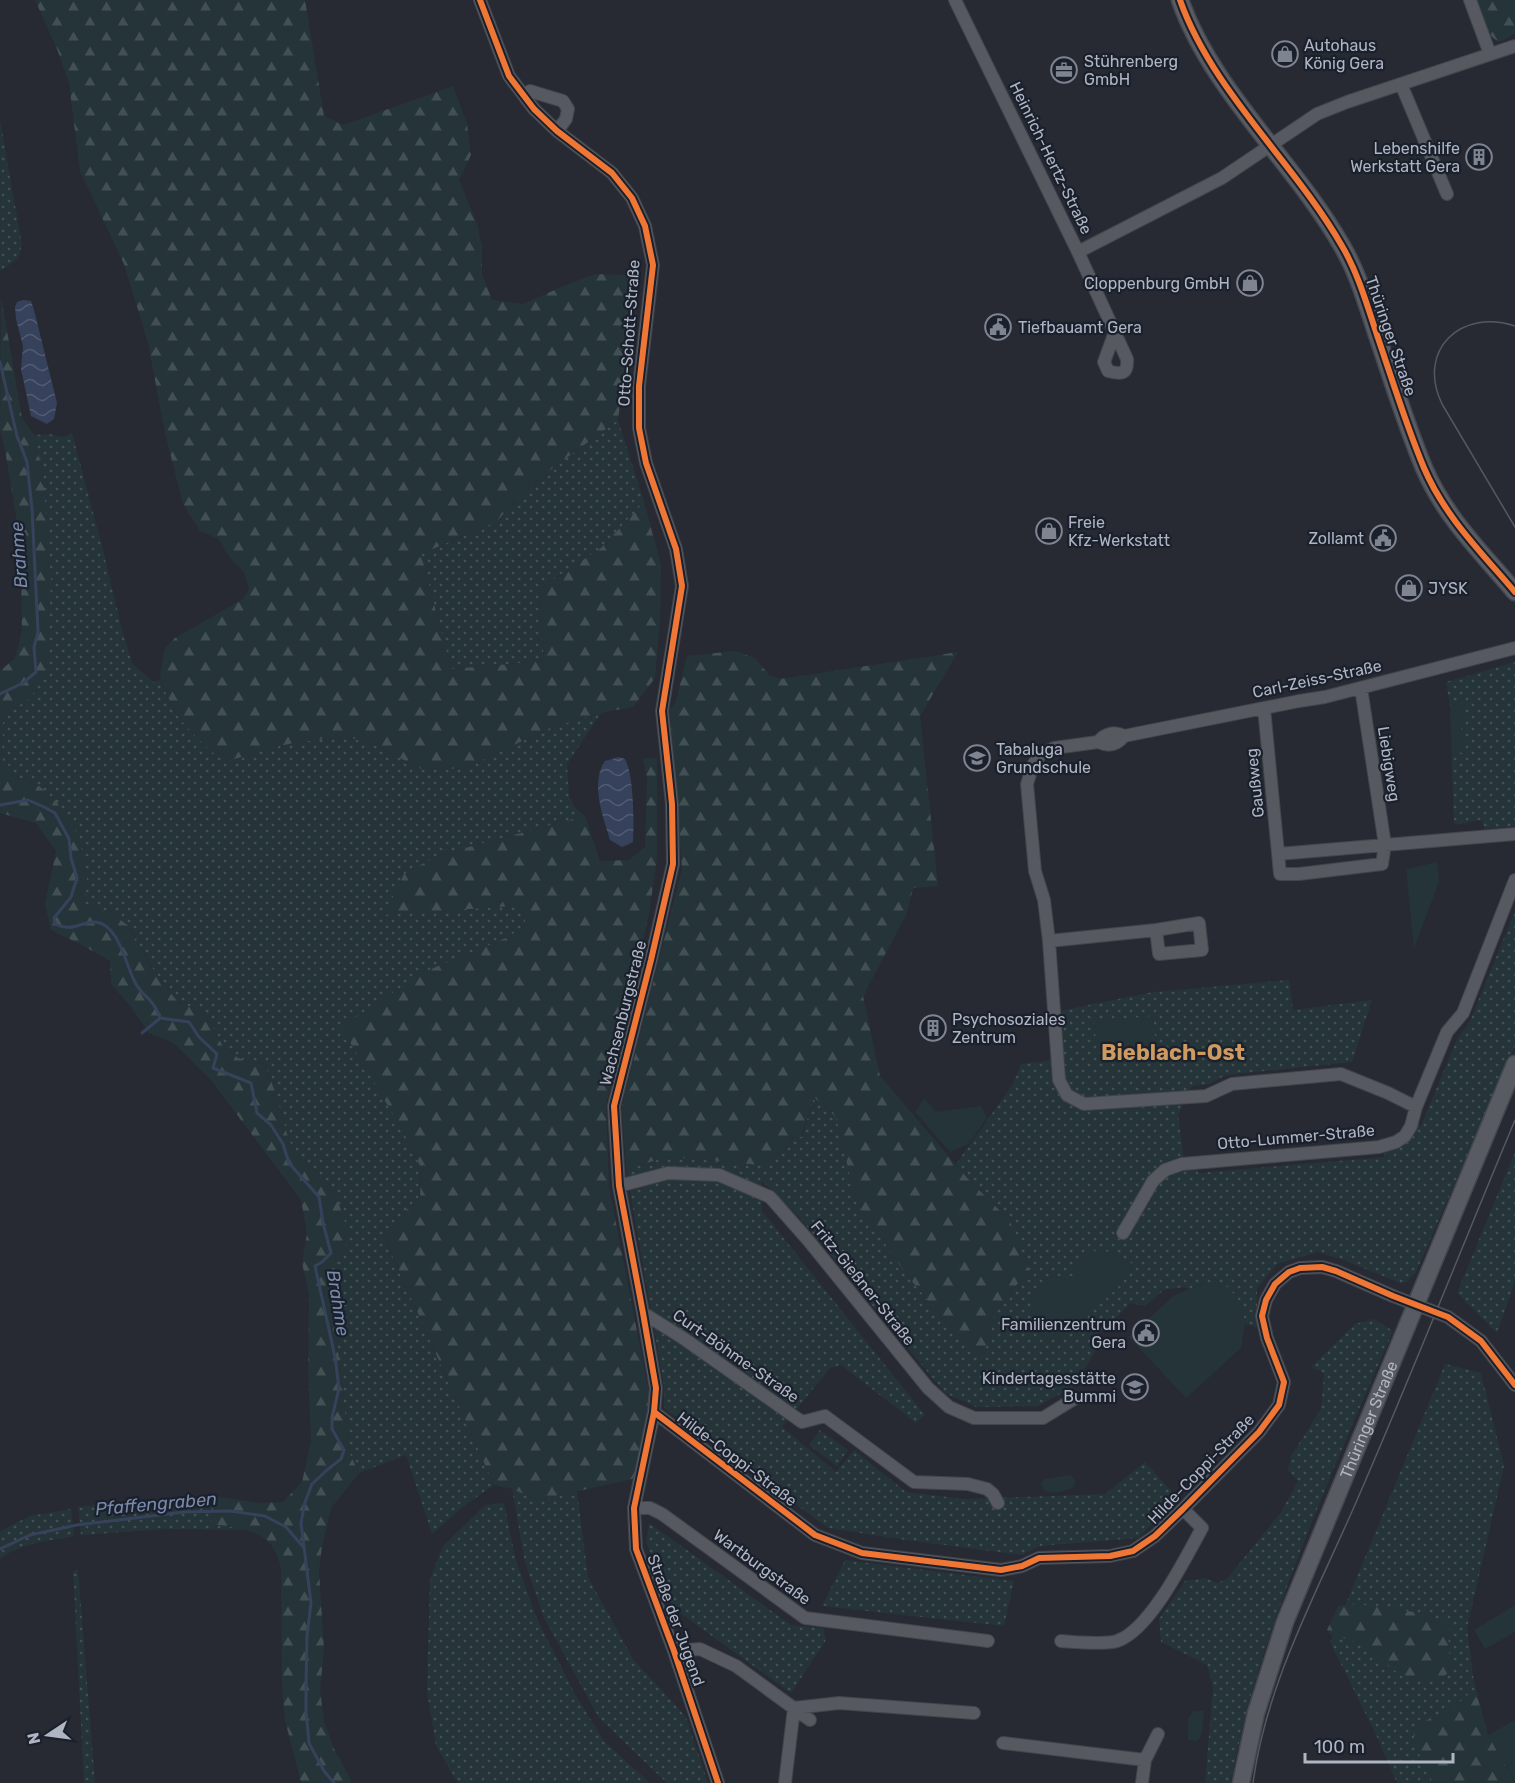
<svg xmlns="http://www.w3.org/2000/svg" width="1515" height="1783" viewBox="0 0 1515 1783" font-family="Rubik,sans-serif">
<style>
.grass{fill:url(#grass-dots)}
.forest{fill:url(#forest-firs)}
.park{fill:#253438}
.water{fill:url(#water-waves)}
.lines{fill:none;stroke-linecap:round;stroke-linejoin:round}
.stream{stroke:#36425b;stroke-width:3}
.minor-casing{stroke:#42454b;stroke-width:14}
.major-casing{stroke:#44474f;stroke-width:19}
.minor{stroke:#565960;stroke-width:12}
.major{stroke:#585b62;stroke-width:16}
.tram{stroke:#55585e;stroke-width:1.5}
.cycleway-casing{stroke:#1a202c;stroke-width:10}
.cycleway{stroke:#f07635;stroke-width:6}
.labels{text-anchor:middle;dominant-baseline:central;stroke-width:4.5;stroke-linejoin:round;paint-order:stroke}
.poi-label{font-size:16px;fill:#b0b5c4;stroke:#1a202c;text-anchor:start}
.street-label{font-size:16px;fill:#b0b5c4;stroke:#1a202c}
.water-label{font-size:18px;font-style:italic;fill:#7989aa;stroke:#1a202c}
.district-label{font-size:22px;font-weight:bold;fill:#cd9a61;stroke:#1a202c}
</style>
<defs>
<pattern id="grass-dots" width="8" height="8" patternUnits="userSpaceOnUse" patternTransform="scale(1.5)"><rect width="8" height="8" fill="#253438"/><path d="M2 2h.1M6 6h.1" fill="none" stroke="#424f53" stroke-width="1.8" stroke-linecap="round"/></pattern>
<pattern id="forest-firs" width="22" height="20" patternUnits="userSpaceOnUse" patternTransform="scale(1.5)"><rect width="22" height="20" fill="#253438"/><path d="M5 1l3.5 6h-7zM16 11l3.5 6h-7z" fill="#424f53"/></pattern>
<pattern id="water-waves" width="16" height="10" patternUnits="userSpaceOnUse" patternTransform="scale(1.5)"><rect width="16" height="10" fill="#36425b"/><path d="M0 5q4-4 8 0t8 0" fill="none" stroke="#515b71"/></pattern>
</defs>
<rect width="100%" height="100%" fill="#272a32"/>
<path class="grass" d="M0,120L22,245L18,259L0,271Z
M618,420L644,502L601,548L539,589L544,661L451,669L421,554L496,522L530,485Z
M72,433L103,550L122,630L132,663L153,682L160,680L174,711L186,726L197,737L275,747L298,742L346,737L371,743L421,769L444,770L467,767L552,727L601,713L567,764L569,796L576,809L585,816L439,855L384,914L513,906L526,914L525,926L507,938L403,1131L421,1168L419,1197L383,1235L494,1485L464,1506L432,1534L406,1455L359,1473L349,1452L341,1372L327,1274L345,1254L319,1173L302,1161L289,1141L276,1095L265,1064L238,1058L222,1045L206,1014L177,1001L150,965L129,926L109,912L85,906L87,876L39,786L14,776L2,754L3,717L32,696L43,475L34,435L49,434L63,437Z
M1515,662V826L1485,829L1482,820L1454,825L1450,705L1446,682Z
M1515,911V1046L1416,1272L1407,1282L1400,1283L1341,1259L1318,1252L1277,1264L1257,1288V1327L1245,1324L1241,1303L1206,1282L1190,1289L1183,1287L1164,1290L1145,1306L1131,1303L1093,1339L1097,1349L1073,1387L1038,1406L976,1407L945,1393L799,1217L762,1181V1211L925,1415L916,1423L841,1365L830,1368L782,1427L836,1472L854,1450L906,1492L964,1499L1105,1494L1145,1462L1178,1498L1138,1538L1039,1546L1022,1555L906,1540L828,1528L664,1408V1385L626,1169L667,1157L769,1165L794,1137H802L814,1097L836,1117L856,1202L909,1278L982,1363L995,1311L1029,1270L956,1164L1013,1084L1021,1064L1064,1059L1059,1011L1153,992L1289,980L1293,1010L1372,1000L1352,1062L1226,1075L1209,1084L1192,1086L1178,1115L1185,1167L1197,1166L1198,1173L1385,1157L1383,1151L1415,1125L1421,1126L1457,1039L1470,1021Z
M1515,1152V1281L1497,1333L1457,1293Z
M1374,1319L1393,1331C1343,1446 1290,1565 1254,1685C1244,1717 1238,1750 1230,1783H1205L1213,1687L1207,1665L1161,1642L1159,1619L1185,1581L1205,1578L1217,1583L1227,1579L1281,1512L1298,1481L1288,1471L1291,1456L1321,1409L1324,1373L1311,1367L1355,1324Z
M1445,1364L1481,1373L1504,1466L1467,1628L1474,1682L1488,1735L1515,1783H1397L1377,1737L1330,1642Z
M820,1430L848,1450L837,1466L809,1445Z
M512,1489L539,1500L577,1491L588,1577L633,1659L686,1717L708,1783H667L599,1718L544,1618L525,1563Z
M214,1496L212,1524L251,1530L167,1529L81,1535L78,1507L158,1499Z
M504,1503L515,1557L537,1619L575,1694L604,1741L650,1783H458L436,1746L427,1692L430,1578L443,1546L485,1505Z
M71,1509L74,1536C50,1541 20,1543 0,1559V1531L30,1516Z
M649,1523L791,1625L823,1628L826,1640L791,1693L673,1608L646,1542Z
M845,1560L1014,1581L1004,1626L822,1606Z
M78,1569L95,1783H84L73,1571Z"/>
<path class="forest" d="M35,0H305L324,116L343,125L453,86L467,124L471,155L459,180L477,224L482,247V274L492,300L523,304L566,285L595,274L634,275L630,332L618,420L530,485L496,522L421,554L451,669L544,661L539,589L601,548L644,502L661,565L660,619L655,678L633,707L600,713L552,727L467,767L443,770L421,769L371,743L346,737L298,742L275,747L231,760L220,758L209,750L186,726L175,712L160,680L162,663L165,648L175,638L243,599L249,589L244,572L230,558L219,539L200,531L183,504L165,433L148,343L124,264L80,171L69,83L57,49Z
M1476,0H1515V33L1500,42C1484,36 1481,14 1476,0Z
M1,296L22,418L34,435L43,475L51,579L47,667L32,696L3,717L2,754L14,776L39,786L56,801L79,836L87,876L85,906L109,912L129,926L150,966L177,1001L206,1014L222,1045L238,1058L265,1064L276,1095L289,1141L302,1161L319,1173L338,1202L348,1230L345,1254L327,1274L341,1372L349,1452L359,1473L331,1508L322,1546L319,1571L324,1650L320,1689L324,1722L335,1751L350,1777V1783H301L285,1720L282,1687L281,1569C273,1529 247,1530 212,1524L214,1496L259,1503L283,1502L302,1482L311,1441L308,1371L309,1294L302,1263L307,1233L301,1200L211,1080L174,1043L149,1033L132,1008L111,984L110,961L80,944L51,930L45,904L56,851L36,823L0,813V671L15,658L22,631L21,575L17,522L6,456L0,429Z
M735,651L755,658L769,675L780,679L958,652L920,716L938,886L913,888L907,913L863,996L880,1076L968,1179L1010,1221L1029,1270L995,1311L982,1364L909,1278L856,1202L836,1117L814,1097L801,1137H793L769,1166L720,1161L667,1157L626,1169L622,1106L682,869L670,710L676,701L687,656Z
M643,758H657V858L649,914L606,1105L609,1187L650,1398L636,1478L539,1500L512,1489L494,1485L383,1234L420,1196L421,1168L403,1131L341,1027L424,972L506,938L525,926V914L512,906L384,915L404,874L439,855L585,816L600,861L629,860L645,847L647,779Z
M1356,1604L1390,1608L1425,1614L1451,1624L1448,1644L1452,1669L1442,1678L1425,1681H1412L1400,1675L1372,1651L1347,1639L1332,1636L1327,1630L1338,1606Z
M1472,1691L1476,1692L1488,1735L1515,1783H1431L1430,1776L1415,1746L1413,1727L1455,1706Z"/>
<path class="park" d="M1458,701L1464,706L1461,727L1464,739L1463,753L1453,751L1451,714L1455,703Z
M1437,862L1439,882L1414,948L1406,869Z
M1153,1016L1156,1047L1097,1052L1094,1022Z
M924,1098L936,1112L981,1106L987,1118L969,1144L950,1152L915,1112Z
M1100,1248L1133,1264C1130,1271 1126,1278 1121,1284C1112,1294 1066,1337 1056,1339C1044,1341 1034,1324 1031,1314C1030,1308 1031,1300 1032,1295L1054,1276H1075L1077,1262Z
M1206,1282L1228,1287L1241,1303L1245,1324L1241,1348L1186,1398L1129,1337L1173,1296Z
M1071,1475L1075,1481L1074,1487C1063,1492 1056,1494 1044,1491L1041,1483L1045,1479Z
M1515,1605V1632L1485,1649L1474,1630Z
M1194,1711H1204L1202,1733L1198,1741L1188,1740V1718Z
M1515,1720V1782L1488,1735Z"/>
<path class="water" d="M23,300L31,301L34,310L57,403L54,419L47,424L31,416L21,369L23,346L16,319L15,307L17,302Z
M619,757L625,759C634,776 634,821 633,842L622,847L610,840C603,816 590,784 605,761Z"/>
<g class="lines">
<path class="stream" d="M0,362L17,436L27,462L32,509L38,632L34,647L36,672L23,683L0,694
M0,805L28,800L44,807L55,813L69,839L71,858L77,878L71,897L54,918L55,924C73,933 81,921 96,922C120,925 126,968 136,984C144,998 154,999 160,1018L189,1022L199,1037L217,1054L213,1068L251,1083L257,1113L271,1125L283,1144L289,1163L319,1197L323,1223L331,1253L322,1262L315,1266L335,1357L339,1388L332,1418V1429L344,1450L341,1459L327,1470L312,1484L305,1502L301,1523L311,1603L307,1636L306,1687V1711L309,1743L324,1771L334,1783
M142,1033L159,1019
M0,1549L30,1535L77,1525L184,1512L230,1511L265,1516L286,1527L304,1548"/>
<g class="minor-casing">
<path id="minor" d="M480,0L509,76L534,109L557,131L612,173L632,198L645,226L653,265L639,386V428L646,463L676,549L682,586L662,711L672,804L673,864L651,960L614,1106L619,1186L643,1313L656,1388L654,1412L634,1508L636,1549L674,1651L718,1783
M955,0L1078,252L1127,359C1128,374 1122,375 1108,371L1104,362L1115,332
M1470,0L1490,54
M1401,84L1447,194
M524,95L530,91L563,101L568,109L566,119L557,131
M1078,252L1222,178L1317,114L1347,102L1515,46
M1264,708L1280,874H1299L1382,864L1385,845L1361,688
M1124,736C1117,745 1109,747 1098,742L1054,748L1040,755L1033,765L1027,784L1035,871L1044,900L1049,941L1059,1080L1067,1095L1084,1104L1206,1096L1232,1084L1341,1074L1388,1093L1416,1107
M1098,742C1105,733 1115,731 1124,736L1299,701L1325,697L1515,648
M1278,854L1515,834
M1049,941L1156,930L1199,923L1202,950L1159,954L1156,930
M619,1186L668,1173L719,1175L770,1197L808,1240L928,1388L949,1407L974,1418H1043L1074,1399
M1123,1233L1153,1181L1165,1170L1182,1164L1379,1147L1396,1142L1405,1136L1411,1126L1416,1107L1447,1032L1463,1013L1515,880
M643,1313L683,1338L802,1422L825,1416L914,1482L968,1484L987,1489L993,1494L998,1503
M654,1412L815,1535L862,1553L1001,1570L1022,1566L1039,1558L1110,1556L1133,1551L1155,1536L1183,1509L1259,1432L1279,1405L1284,1382L1267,1338L1262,1316L1266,1300L1275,1284L1289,1272L1300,1268L1322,1267L1336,1271L1393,1296L1448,1317L1481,1341L1515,1385
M634,1508H650L662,1514L805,1618L988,1641
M1061,1641C1075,1642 1104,1645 1117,1641C1150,1630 1185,1559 1202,1528L1183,1509
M674,1651L700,1649L736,1666L810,1720
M1003,1743L1145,1760
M785,1783L794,1708L839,1703L974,1713
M1142,1783L1145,1760L1158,1734"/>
</g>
<g class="major-casing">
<g id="major">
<path d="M1180,0C1212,91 1294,162 1342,246C1358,273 1367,305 1377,335C1392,379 1406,425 1424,468C1445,517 1481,552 1515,592"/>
<path id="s1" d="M1241,1783L1256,1713L1285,1622L1515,1064"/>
</g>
</g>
<use href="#minor" class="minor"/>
<use href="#major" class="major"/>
<path class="tram" d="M1515,326C1461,308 1416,350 1442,404L1515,527
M1253,1783C1266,1685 1315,1596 1354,1507C1410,1379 1461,1249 1515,1120"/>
<g class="cycleway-casing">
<path id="cycleway" d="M480,0L509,76L534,109L557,131L612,173L632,198L645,226L653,265L639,386V428L646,463L676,549L682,586L662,711L672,804L673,864L651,960L614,1106L619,1186L643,1313L656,1388L654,1412L634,1508L636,1549L674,1651L718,1783
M1180,0C1212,91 1294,162 1342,246C1358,273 1367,305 1377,335C1392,379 1406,425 1424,468C1445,517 1481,552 1515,592
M654,1412L815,1535L862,1553L1001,1570L1022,1566L1039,1558L1110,1556L1133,1551L1155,1536L1183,1509L1259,1432L1279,1405L1284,1382L1267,1338L1262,1316L1266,1300L1275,1284L1289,1272L1300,1268L1322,1267L1336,1271L1393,1296L1448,1317L1481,1341L1515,1385"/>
</g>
<use href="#cycleway" class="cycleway"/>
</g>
<defs>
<g id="shop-ring" transform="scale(1.35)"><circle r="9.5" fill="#1a202c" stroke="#808491" stroke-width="1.5"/><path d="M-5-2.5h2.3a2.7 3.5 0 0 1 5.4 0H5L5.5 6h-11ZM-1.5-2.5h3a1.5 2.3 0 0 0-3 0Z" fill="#808491"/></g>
<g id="office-ring" transform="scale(1.35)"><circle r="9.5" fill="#1a202c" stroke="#808491" stroke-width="1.5"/><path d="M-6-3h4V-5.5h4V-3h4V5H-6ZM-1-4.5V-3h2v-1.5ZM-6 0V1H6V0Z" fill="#808491"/></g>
<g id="building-ring" transform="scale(1.35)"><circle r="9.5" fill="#1a202c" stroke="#808491" stroke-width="1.5"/><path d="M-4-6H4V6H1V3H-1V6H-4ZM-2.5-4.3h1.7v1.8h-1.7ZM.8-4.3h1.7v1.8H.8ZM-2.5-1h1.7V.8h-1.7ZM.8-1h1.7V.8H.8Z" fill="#808491"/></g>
<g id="civic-ring" transform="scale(1.35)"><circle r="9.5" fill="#1a202c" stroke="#808491" stroke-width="1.5"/><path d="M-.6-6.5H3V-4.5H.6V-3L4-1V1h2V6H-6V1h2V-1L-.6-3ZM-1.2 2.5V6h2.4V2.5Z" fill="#808491"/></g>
<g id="school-ring" transform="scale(1.35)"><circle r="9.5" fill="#1a202c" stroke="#808491" stroke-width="1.5"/><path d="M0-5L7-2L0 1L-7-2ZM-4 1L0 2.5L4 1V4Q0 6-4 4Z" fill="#808491"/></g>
</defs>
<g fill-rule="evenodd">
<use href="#shop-ring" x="1285" y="54"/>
<use href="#office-ring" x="1064" y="70"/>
<use href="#building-ring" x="1479" y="157"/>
<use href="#shop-ring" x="1250" y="283"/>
<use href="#civic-ring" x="998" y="327"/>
<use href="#shop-ring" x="1049" y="531"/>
<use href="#civic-ring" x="1383" y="538"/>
<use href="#shop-ring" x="1409" y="588"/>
<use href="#school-ring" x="977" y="758"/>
<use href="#building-ring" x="933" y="1028"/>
<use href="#civic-ring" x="1146" y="1333"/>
<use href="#school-ring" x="1135" y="1387"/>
</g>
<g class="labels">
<g class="poi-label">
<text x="1304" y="45">Autohaus<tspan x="1304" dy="18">König Gera</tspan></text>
<text x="1084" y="61">Stührenberg<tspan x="1084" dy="18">GmbH</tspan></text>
<text x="1460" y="148" text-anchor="end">Lebenshilfe<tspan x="1460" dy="18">Werkstatt Gera</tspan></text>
<text x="1230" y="283" text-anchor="end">Cloppenburg GmbH</text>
<text x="1018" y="327">Tiefbauamt Gera</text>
<text x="1068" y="522">Freie<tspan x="1068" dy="18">Kfz-Werkstatt</tspan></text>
<text x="1364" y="538" text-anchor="end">Zollamt</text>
<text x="1428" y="588">JYSK</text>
<text x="996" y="749">Tabaluga<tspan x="996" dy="18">Grundschule</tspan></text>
<text x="952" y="1019">Psychosoziales<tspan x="952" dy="18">Zentrum</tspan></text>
<text x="1126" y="1324" text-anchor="end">Familienzentrum<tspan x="1126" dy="18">Gera</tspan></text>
<text x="1116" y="1378" text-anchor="end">Kindertagesstätte<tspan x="1116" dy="18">Bummi</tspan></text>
</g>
<g class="street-label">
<text transform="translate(1051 158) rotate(64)">Heinrich-Hertz-Straße</text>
<text transform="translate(629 333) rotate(-86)">Otto-Schott-Straße</text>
<text transform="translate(1391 336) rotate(71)">Thüringer Straße</text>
<text transform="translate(1317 679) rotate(-12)">Carl-Zeiss-Straße</text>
<text transform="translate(1389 764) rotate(81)">Liebigweg</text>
<text transform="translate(1255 783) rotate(-96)">Gaußweg</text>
<text transform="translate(623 1013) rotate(-76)">Wachsenburgstraße</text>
<text transform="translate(1296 1137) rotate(-5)">Otto-Lummer-Straße</text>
<text transform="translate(863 1283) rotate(51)">Fritz-Gießner-Straße</text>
<text transform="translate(736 1356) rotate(35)">Curt-Böhme-Straße</text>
<text stroke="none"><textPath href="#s1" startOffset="386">Thüringer Straße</textPath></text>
<text transform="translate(737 1459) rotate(37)">Hilde-Coppi-Straße</text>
<text transform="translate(1201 1469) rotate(-46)">Hilde-Coppi-Straße</text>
<text transform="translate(762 1567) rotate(36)">Wartburgstraße</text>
<text transform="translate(676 1620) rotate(70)">Straße der Jugend</text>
</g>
<g class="water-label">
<text transform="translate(19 555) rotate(-94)">Brahme</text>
<text transform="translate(338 1303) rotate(81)">Brahme</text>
<text transform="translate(156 1504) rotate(-5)">Pfaffengraben</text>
</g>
<g class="district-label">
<text x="1173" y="1052">Bieblach-Ost</text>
</g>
</g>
<g transform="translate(48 1735) rotate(257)" stroke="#1a202c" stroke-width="4.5" paint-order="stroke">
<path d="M0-4.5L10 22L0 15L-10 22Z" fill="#b0b5c4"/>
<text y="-9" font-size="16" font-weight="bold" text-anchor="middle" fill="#b0b5c4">N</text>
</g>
<path d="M1305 1753v9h148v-9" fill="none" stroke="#b0b5c4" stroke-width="3"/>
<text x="1314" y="1753" font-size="18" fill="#b0b5c4" stroke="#1a202c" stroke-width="4.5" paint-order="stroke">100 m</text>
</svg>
